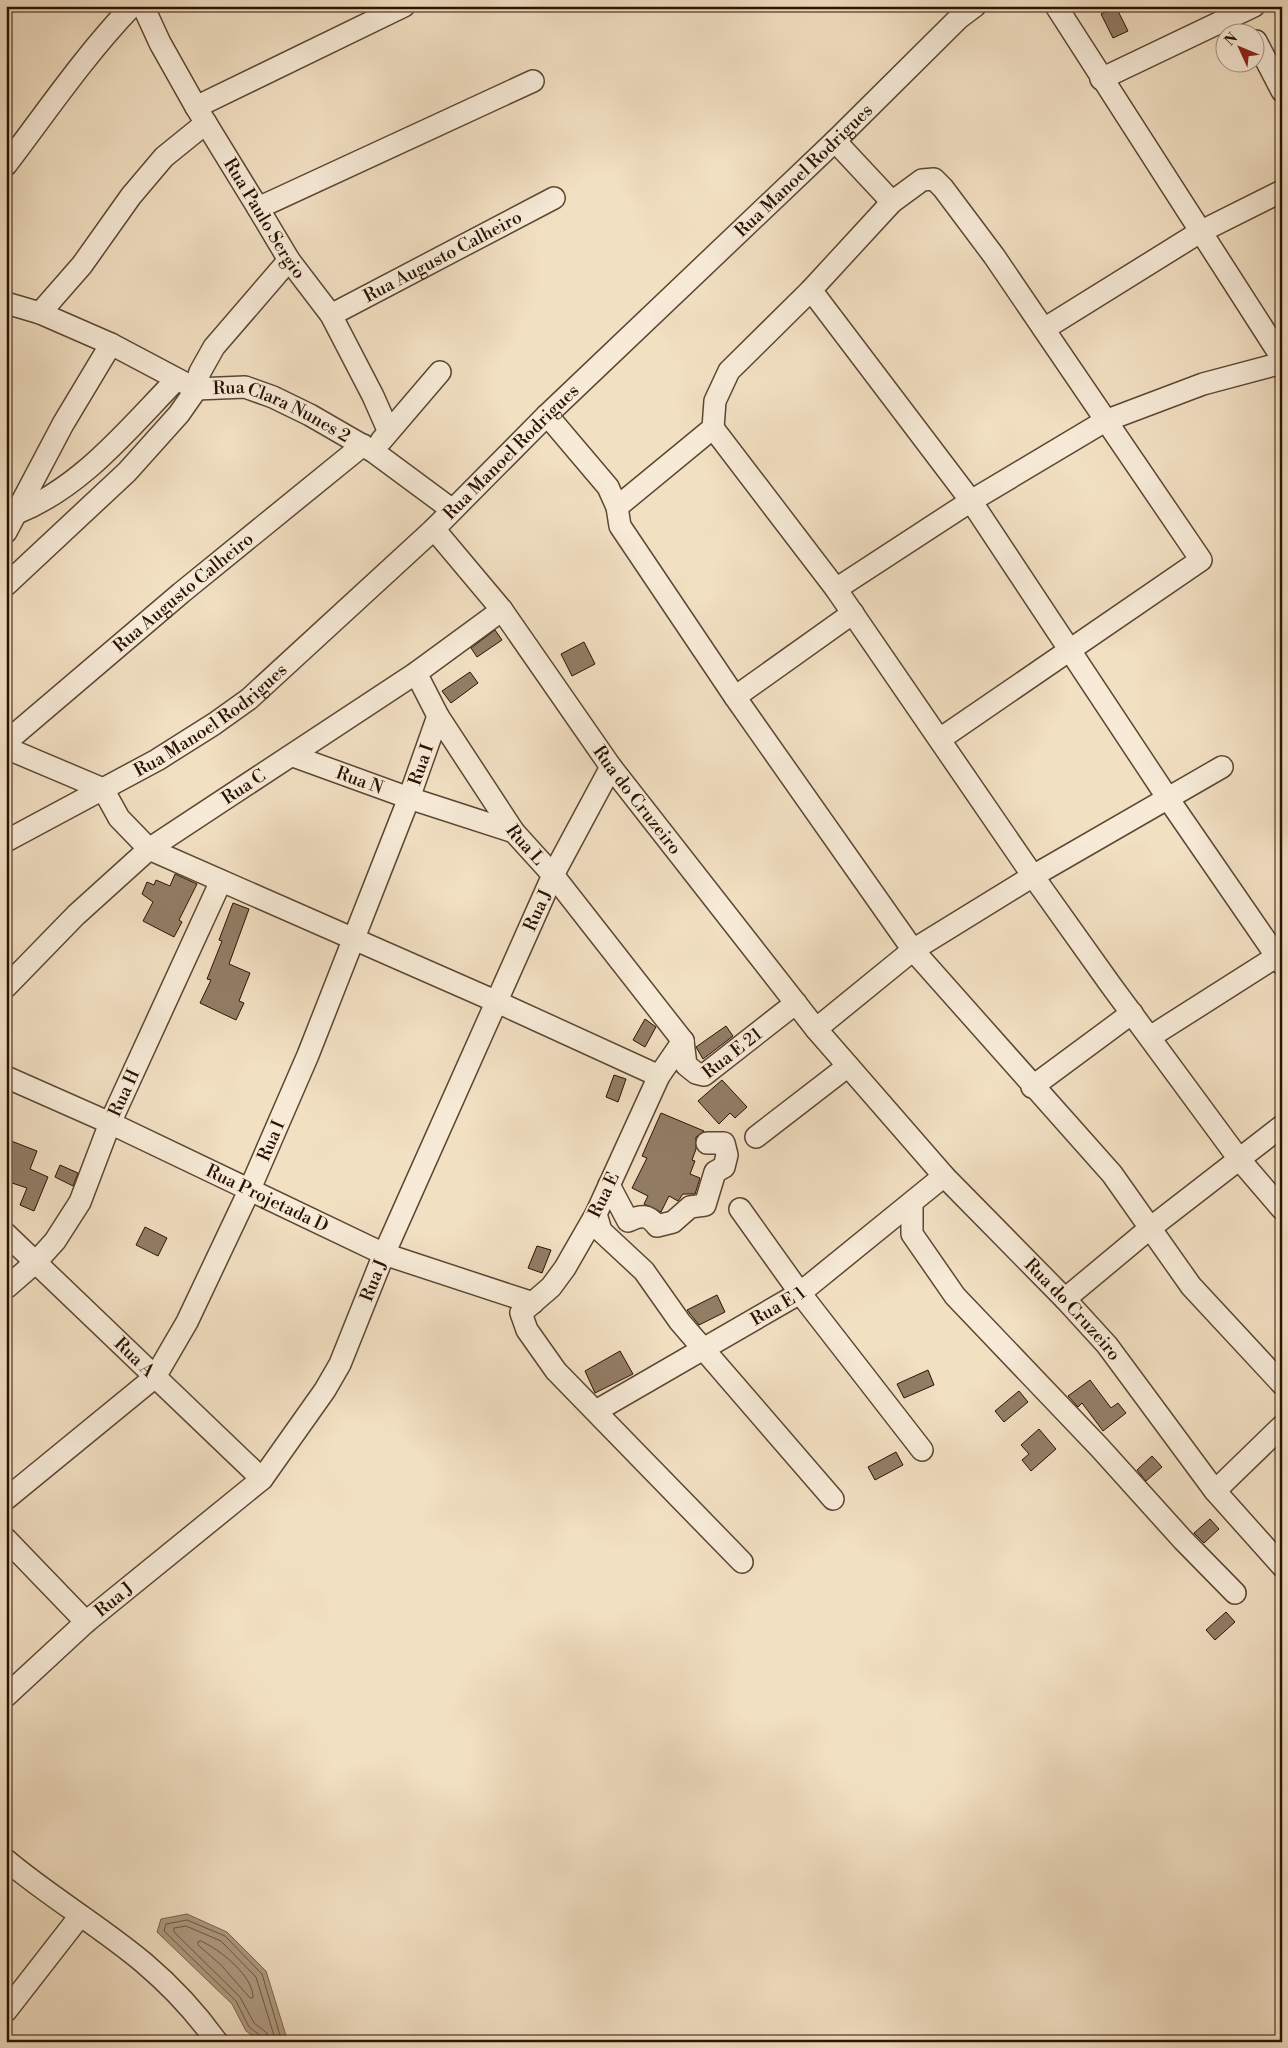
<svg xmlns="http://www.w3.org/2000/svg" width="1288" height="2048" viewBox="0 0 1288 2048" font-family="'Libre Bodoni',serif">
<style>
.water{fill:#ae9a81;stroke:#79644e}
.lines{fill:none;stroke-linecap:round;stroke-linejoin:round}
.shore{stroke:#6c5642;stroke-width:1}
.building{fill:#927d66;stroke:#2a1202}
.minor-casing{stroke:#5c4632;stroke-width:24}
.minor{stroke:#f7ebd8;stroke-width:21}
.labels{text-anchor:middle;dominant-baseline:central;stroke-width:4;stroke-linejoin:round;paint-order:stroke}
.street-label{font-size:18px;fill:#2a1202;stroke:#f7ebd8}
</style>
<rect width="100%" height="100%" fill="#f2e0c3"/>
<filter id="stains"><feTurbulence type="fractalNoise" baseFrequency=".004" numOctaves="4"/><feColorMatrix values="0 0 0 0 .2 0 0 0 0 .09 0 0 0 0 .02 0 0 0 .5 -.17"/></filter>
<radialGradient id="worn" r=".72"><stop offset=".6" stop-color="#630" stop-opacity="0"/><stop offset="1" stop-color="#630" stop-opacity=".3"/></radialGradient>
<path class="water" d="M187,1914L227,1932L266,1971L288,2042H261L246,2031L232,2004L157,1932L161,1919Z"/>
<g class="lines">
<path class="shore" d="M201,1941C219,1949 254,1976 253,1998H250L221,1965L198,1945V1942Z
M263,2042L261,2036L249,2027L236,2001L164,1931L166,1924L187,1920L225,1936L262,1974L282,2042
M269,2042L267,2033L254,2023L240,1997L174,1932V1928L186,1926L221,1941L256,1977L276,2042"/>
</g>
<path class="building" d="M1116,7L1128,31L1113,38L1101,14Z
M495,630L502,640L477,657L471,648Z
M584,642L595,664L572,676L561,654Z
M470,672L478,683L451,703L442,691Z
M175,874L197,884L179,920L182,922L174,937L143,921L153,902L142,894L147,882L154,885L156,880L170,886Z
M233,903L249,909L229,964L250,973L239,1001L244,1003L236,1020L200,1003L211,980L207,979L222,941L219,940Z
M645,1019L656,1027L645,1047L633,1040Z
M726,1026L733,1036L703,1059L696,1047Z
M614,1075L626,1079L618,1102L606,1097Z
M722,1080L747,1107L735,1118L730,1113L719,1124L698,1101Z
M661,1113L704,1131L696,1137V1149L692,1160L695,1161L690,1174L700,1178L695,1194H683L678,1201L669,1196L661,1212L644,1204L648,1196L632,1188L647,1158L642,1156Z
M6,1139L37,1151L30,1169L48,1177L34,1211L20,1205L27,1188L6,1181Z
M60,1165L78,1173L73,1186L55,1177Z
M145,1227L167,1238L158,1256L136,1245Z
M537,1246L551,1250L542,1273L528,1268Z
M717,1295L725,1312L699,1325L687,1310Z
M620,1351L633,1374L595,1393L585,1371Z
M928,1370L934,1385L904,1398L897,1384Z
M1090,1380L1111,1408L1118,1403L1126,1413L1103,1431L1082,1403L1078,1407L1068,1396Z
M1019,1391L1028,1402L1004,1422L995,1411Z
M1039,1429L1056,1449L1031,1471L1022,1460L1029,1454L1021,1445Z
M896,1452L903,1465L875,1480L868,1467Z
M1152,1456L1162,1467L1146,1481L1137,1470Z
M1210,1519L1219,1529L1204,1543L1194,1533Z
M1226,1612L1235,1622L1215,1640L1206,1630Z"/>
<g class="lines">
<g class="minor-casing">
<g id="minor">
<path id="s1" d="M143,6L160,43L196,107L258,208L289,260L331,315L373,396L388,430"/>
<path d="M1056,6L1282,358"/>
<path d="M1256,41L1282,91"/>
<path d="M1101,79L1254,6"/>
<path d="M196,107L404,6"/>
<path d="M835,141L892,202"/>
<path d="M6,165C47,111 85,55 132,6"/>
<path d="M258,208L533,81"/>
<path d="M811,290L971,501L1169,800L1282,964"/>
<path id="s2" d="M6,303L40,313L111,344L196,389L245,387L273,397L310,415L374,452L451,509"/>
<path d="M40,313L82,265L131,196L164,157L206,123"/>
<path id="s3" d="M331,315L554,198"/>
<path d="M1044,329L1200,232L1282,191"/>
<path d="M547,415L608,487L617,507L620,526L735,697L913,950L1112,1174L1191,1286L1282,1384"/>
<path d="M713,428L836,589L1033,876L1110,984L1239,1159L1282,1209"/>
<path d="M381,441L440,372"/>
<path d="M617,507L713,428L715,401L729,371L811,290L892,202L922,180L934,179L943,188L994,256L1201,560L940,739"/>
<path d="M17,513C82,487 128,429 176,380"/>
<path id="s4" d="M434,529L502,610L611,767L816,1029L944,1176L1065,1299L1107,1345L1215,1491L1282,1566"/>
<path d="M6,532L63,424L111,344"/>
<path d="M6,585L127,472L179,414L193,394L200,372L214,347L289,260"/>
<path d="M836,589L971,501L1105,421L1203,384L1282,363"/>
<path id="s5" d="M416,673L438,716L514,832L553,875L683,1041"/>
<path d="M735,697L853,613"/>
<path id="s6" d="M6,742L181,593L363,445"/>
<path d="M6,748L103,789"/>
<path id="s7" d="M293,756L409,798L514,832"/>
<path d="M103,789L119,818L149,849L495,1001L659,1076"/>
<path id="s8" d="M6,841L157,760L214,724L249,699L434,529L547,415L835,141L959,18L975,6"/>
<path id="s9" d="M6,987L76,915L149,849L416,673L502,610"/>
<path d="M816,1029L913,950L1033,876L1222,767"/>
<path d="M1150,1037L1282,953"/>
<path d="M683,1041L659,1076L596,1214L565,1268L551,1287L521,1313L527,1330L556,1371L742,1562"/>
<path id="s10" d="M683,1041L686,1065L696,1073L704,1075L796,1003"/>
<path id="s11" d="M6,1077L110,1123L384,1254L533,1303"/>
<path d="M1032,1087L1132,1013"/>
<path d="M756,1137L848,1066"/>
<path d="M609,1185L628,1221C641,1215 648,1214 657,1226L673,1222L690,1207L705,1205L715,1172L724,1167L727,1155L724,1143H707"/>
<path d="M912,1203V1234L955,1296L1100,1448L1183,1540L1235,1593"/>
<path d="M740,1209L800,1293L922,1450"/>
<path d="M596,1214L601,1231L644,1271L680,1322L833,1499"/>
<path id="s12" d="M6,1234L262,1479"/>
<path id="s13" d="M6,1288L36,1262L55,1241L80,1202L110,1123L221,881"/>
<path d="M1065,1299L1149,1229L1282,1126"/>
<path id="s14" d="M596,1411L800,1293L944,1176"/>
<path d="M1215,1491L1282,1426"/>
<path id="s15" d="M6,1499L155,1377L187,1322L249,1191L308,1055L409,798L438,716"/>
<path d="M6,1539L86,1622"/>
<path id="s16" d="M6,1696L86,1622L262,1479L325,1390L340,1364L384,1254L553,875L611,767"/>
<path d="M6,1860C50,1897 100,1926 144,1963C170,1985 197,2014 217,2042"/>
<path d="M6,2011L80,1916"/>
</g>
</g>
<use href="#minor" class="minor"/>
</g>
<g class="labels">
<g class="street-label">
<text stroke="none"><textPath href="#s8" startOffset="1048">Rua Manoel Rodrigues</textPath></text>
<text stroke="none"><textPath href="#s1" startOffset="245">Rua Paulo Sergio</textPath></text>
<text stroke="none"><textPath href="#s3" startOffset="126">Rua Augusto Calheiro</textPath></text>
<text stroke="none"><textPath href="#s2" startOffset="300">Rua Clara Nunes 2</textPath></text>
<text stroke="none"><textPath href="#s8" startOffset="642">Rua Manoel Rodrigues</textPath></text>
<text stroke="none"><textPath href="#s6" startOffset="232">Rua Augusto Calheiro</textPath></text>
<text stroke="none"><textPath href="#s8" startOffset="238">Rua Manoel Rodrigues</textPath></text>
<text stroke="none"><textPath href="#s15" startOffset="861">Rua I</textPath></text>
<text stroke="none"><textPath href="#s7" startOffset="71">Rua N</textPath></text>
<text stroke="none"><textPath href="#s9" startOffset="312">Rua C</textPath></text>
<text stroke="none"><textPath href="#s4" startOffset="339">Rua do Cruzeiro</textPath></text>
<text stroke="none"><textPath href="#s5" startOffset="204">Rua L</textPath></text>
<text stroke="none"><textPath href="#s16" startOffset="970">Rua J</textPath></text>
<text stroke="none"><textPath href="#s10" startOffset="81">Rua E 21</textPath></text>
<text stroke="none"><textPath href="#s13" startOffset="232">Rua H</textPath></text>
<text stroke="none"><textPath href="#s15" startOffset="456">Rua I</textPath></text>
<text transform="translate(604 1195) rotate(-64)">Rua E</text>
<text stroke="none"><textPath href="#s11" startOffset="288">Rua Projetada D</textPath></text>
<text stroke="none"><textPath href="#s16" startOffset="565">Rua J</textPath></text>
<text stroke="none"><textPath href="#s14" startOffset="210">Rua E 1</textPath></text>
<text stroke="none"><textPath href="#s4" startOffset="1010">Rua do Cruzeiro</textPath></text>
<text stroke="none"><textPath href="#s12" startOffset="178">Rua A</textPath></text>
<text stroke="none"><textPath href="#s16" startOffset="145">Rua J</textPath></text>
</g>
</g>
<rect width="1288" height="2048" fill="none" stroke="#f2e0c3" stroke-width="25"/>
<rect x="8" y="8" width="1273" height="2033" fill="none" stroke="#2a1202" stroke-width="2.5"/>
<rect x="12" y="12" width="1263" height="2023" fill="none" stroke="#2a1202"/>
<g transform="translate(1240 48) rotate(314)"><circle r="24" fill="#f7ebd8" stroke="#a59482"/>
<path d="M0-4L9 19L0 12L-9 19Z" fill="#8f2418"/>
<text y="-8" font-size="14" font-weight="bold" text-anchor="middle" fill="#2a1202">N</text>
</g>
<rect width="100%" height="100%" filter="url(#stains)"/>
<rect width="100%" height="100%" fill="url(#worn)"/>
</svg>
